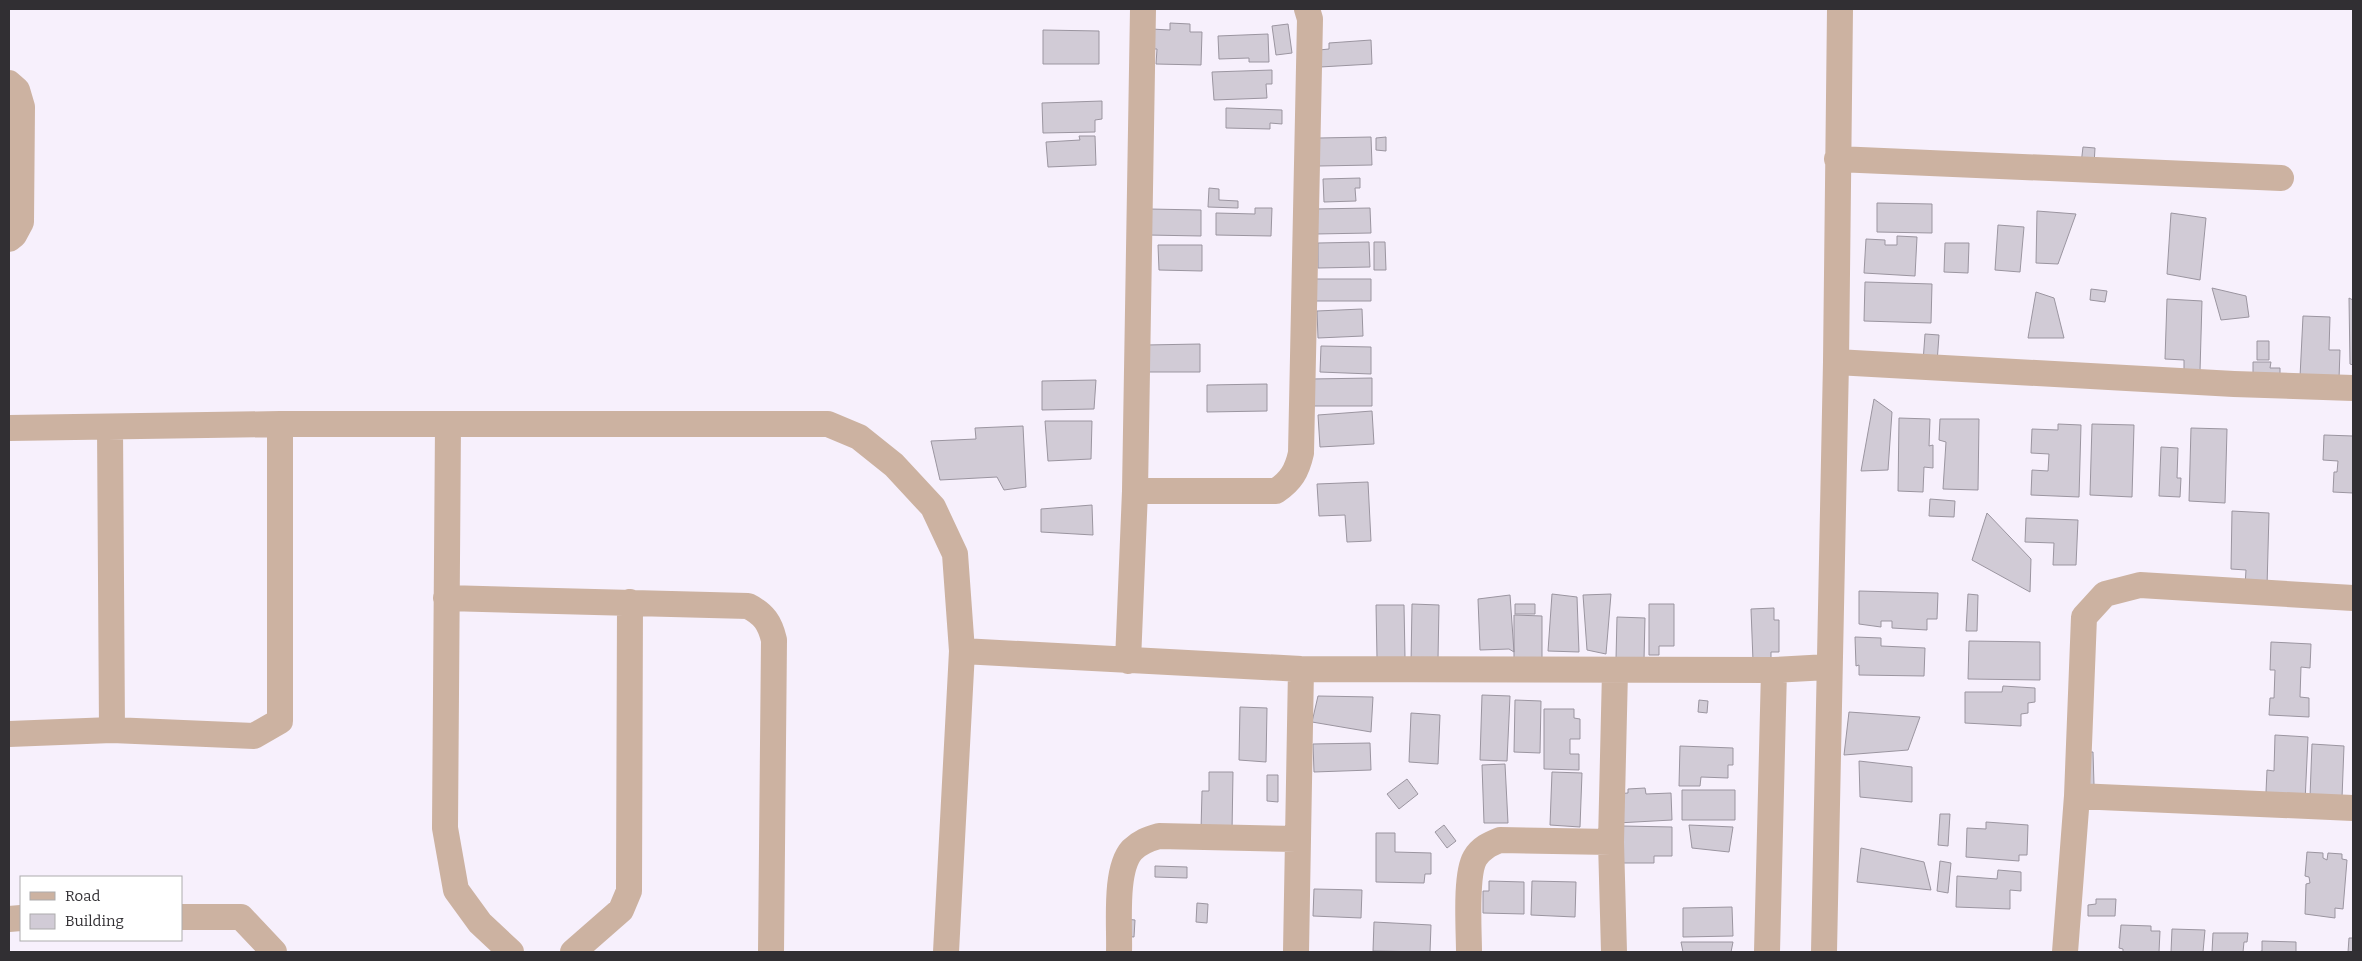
<svg xmlns="http://www.w3.org/2000/svg" width="2362" height="961" viewBox="0 0 2362 961" font-family="Bitter,serif">
<style>
.building{fill:#d1cbd6;stroke:#9b95a0}
.lines{fill:none;stroke-linecap:round;stroke-linejoin:round}
.minor{stroke:#ccb2a1;stroke-width:26}
</style>
<rect width="100%" height="100%" fill="#f7f0fc"/>
<path class="building" d="M1170,23L1190,24V32H1202L1201,65L1156,64L1157,49H1151V29L1170,30Z
M1288,24L1292,53L1276,55L1272,26Z
M1043,30L1099,31V64H1043Z
M1268,34L1269,62H1249V58L1219,59L1218,36Z
M1371,40L1372,64L1320,67L1319,50L1329,49V43Z
M1272,70V84H1266L1267,98L1214,100L1212,72Z
M1102,101V119L1095,120V132L1043,133L1042,103Z
M1226,108L1282,110V124L1270,123V129L1226,128Z
M1079,136H1095L1096,165L1048,167L1046,142L1080,140Z
M1371,137L1372,165L1319,166V138Z
M1386,137V151L1376,150V138Z
M2083,147L2095,148L2094,165L2081,164Z
M1360,178V188H1355L1356,201L1324,202L1323,179Z
M1209,188L1219,189V200L1238,201V208L1208,207Z
M1877,203L1932,204V233L1877,232Z
M1255,208H1272L1271,236L1216,235V213L1255,214Z
M1370,208L1371,233L1315,234L1314,209Z
M1149,209L1201,210V236L1148,235Z
M2037,211L2076,214L2058,264L2036,263Z
M2171,213L2206,218L2200,280L2167,274Z
M1998,225L2024,227L2020,272L1995,270Z
M1897,236L1917,237L1915,276L1864,273L1866,239L1885,240V245H1897Z
M1369,242L1370,267L1318,268V243Z
M1374,242H1385L1386,270H1374Z
M1945,243H1969L1968,273L1944,272Z
M1158,245H1202V271L1159,270Z
M1316,279H1371V301H1316Z
M1865,282L1932,284L1931,323L1864,321Z
M2212,288L2246,296L2249,317L2221,320Z
M2091,289L2107,291L2105,302L2090,300Z
M2036,292L2054,298L2064,338H2028Z
M2349,298L2353,300V365L2350,364Z
M2167,299L2202,301L2200,371L2184,370V360L2165,359Z
M1362,309L1363,336L1318,338L1317,311Z
M2303,316L2330,317L2329,350H2340L2339,379L2300,377Z
M1925,334L1939,335L1937,363L1923,362Z
M2257,341H2269V360H2257Z
M1200,344V372H1146V345Z
M1321,346L1371,347V374L1320,372Z
M2253,362H2271L2270,368H2280V384H2253Z
M1372,378V406H1311V379Z
M1096,380L1094,409L1042,410V381Z
M1267,384V411L1207,412V385Z
M1874,399L1892,412L1888,470L1861,471Z
M1372,411L1374,444L1320,447L1318,415Z
M1899,418L1930,419L1929,446L1933,445V468L1924,467L1923,492L1898,491Z
M1940,419H1979L1978,490L1943,489L1946,442L1939,440Z
M1045,421H1092L1091,459L1048,461Z
M2058,424L2081,425L2079,497L2031,495L2032,470L2048,471L2049,454L2031,453L2032,429L2058,430Z
M2092,424L2134,425L2132,497L2090,495Z
M1023,426L1026,487L1004,490L997,477L940,480L931,441L976,439L975,428Z
M2191,428L2227,429L2225,503L2189,501Z
M2324,435L2353,436V493L2333,492L2334,472H2337L2338,461L2323,460Z
M2161,447L2178,448L2177,478H2181L2180,497L2159,496Z
M1368,482L1371,541L1347,542L1345,515L1319,516L1317,484Z
M1930,499L1955,501L1954,517L1929,516Z
M1092,505L1093,535L1041,532V509Z
M2232,511L2269,513L2267,587L2245,586L2246,570L2231,569Z
M1987,513L2031,559L2030,592L1972,560Z
M2026,518L2078,520L2076,565H2053L2054,543L2025,542Z
M1859,591L1938,593L1937,619H1927V630L1892,628V621H1881V627L1859,624Z
M1552,594L1577,597L1579,652L1548,651Z
M1611,594L1606,654L1587,650L1583,595Z
M1968,594L1978,595L1977,631H1966Z
M1510,595L1514,652L1509,649L1480,650L1478,599Z
M1412,604L1439,605L1438,659L1411,665Z
M1515,604H1535V614H1515Z
M1649,604H1674V646H1659V655H1649Z
M1376,605H1404L1405,658H1377Z
M1774,608V620H1779V652H1771V662L1753,661L1751,609Z
M1514,615L1542,616V658L1514,664Z
M1617,617L1645,618L1644,660L1616,659Z
M1855,637L1881,638V646L1925,648L1924,676L1859,675V665L1856,666Z
M1969,641L2040,642V680L1968,679Z
M2271,642L2311,644L2310,668L2301,667L2300,697L2309,698V717L2269,715L2270,698H2274L2275,670H2270Z
M2003,686L2035,688V702L2028,703V713L2021,714V726L1965,723V692H2002Z
M1482,695L1510,696L1507,761L1480,760Z
M1318,696L1373,697L1371,732L1312,722Z
M1515,700L1541,701L1540,753L1514,752Z
M1699,700L1708,701L1707,713L1698,712Z
M1240,707L1267,708L1266,762L1239,760Z
M1544,709H1574V718L1580,719V739H1570V754H1579V770L1544,769Z
M1849,712L1920,717L1908,750L1844,755Z
M1411,713L1440,715L1438,764L1409,762Z
M2275,735L2308,737L2305,802L2266,792L2267,770L2274,771Z
M1370,743L1371,770L1314,772L1313,744Z
M2312,744L2344,746L2342,798L2310,797Z
M1680,746L1733,748V765H1728V778L1701,777L1700,786H1679Z
M2084,752H2093L2094,785H2085Z
M1859,761L1912,767V802L1860,797Z
M1505,764L1508,823H1484L1482,765Z
M1209,772H1233L1232,832L1201,831L1202,791H1209Z
M1552,772L1582,773L1580,827L1550,825Z
M1267,775H1278V802L1267,801Z
M1407,779L1418,794L1399,809L1387,794Z
M1645,788L1646,794L1671,793L1672,820L1617,823L1616,794L1628,793V789Z
M1682,790H1735V820H1682Z
M1940,814H1950L1948,846L1938,845Z
M1986,822L2028,825L2027,855H2019V861L1966,857L1967,828L1986,829Z
M1444,825L1456,841L1447,848L1435,832Z
M1689,825L1733,827L1729,852L1692,848Z
M1623,826L1672,827V856H1654V863H1622Z
M1376,833H1395V852L1431,853V874H1425L1424,883L1376,882Z
M1861,848L1924,862L1931,890L1857,882Z
M2307,852L2323,853V858L2327,860L2328,853L2342,854V859L2347,860L2343,909L2335,908V918L2305,914L2306,884L2310,883L2309,877L2305,876Z
M1940,861L1951,863L1948,893L1937,891Z
M1155,866L1187,867V878L1155,877Z
M1998,870L2021,872V891L2010,890V909L1956,907L1957,876L1997,879Z
M1489,881L1524,882V914L1483,913V891H1489Z
M1532,881L1576,882L1575,917L1531,915Z
M1314,889L1362,890L1361,918L1313,916Z
M2096,899H2116L2115,916H2088V905L2096,904Z
M1197,903L1208,904L1207,923L1196,922Z
M1732,907L1733,936L1683,937V908Z
M1125,919L1135,920L1134,937L1123,936Z
M1374,922L1431,925L1430,952L1373,951Z
M2121,925L2151,926V931H2160L2159,952H2123V949L2119,948Z
M2172,929L2205,930L2203,952H2171Z
M2213,933H2248L2247,942H2244L2243,952H2212Z
M2349,938H2353V952H2348Z
M2262,941L2296,942V952H2258L2262,951Z
M1681,942H1733L1731,952H1683Z"/>
<g class="lines">
<path class="minor" d="M9,83L17,90L22,107L21,222L14,235L9,239
M1837,159L2281,178
M1836,362L2234,384L2353,388
M448,424L445,828L456,890L480,923L511,952
M110,427L112,730
M9,428L280,424H828L859,437L894,465L933,507L955,554L962,651L1301,669L1774,670L1828,667
M1135,491H1276C1291,481 1297,471 1301,453L1310,19L1307,9
M446,598L748,606C764,614 770,623 774,640L771,952
M1128,661L1135,491L1143,9
M9,734L112,730L254,736L280,721V424
M2077,796L2353,808
M181,917H241L274,952
M9,919L21,918
M573,952L621,910L629,891L630,602
M946,952L962,651
M1119,952C1120,926 1114,870 1132,850C1140,842 1148,839 1159,836L1296,839
M1296,952L1301,669
M1469,952C1469,931 1465,875 1475,858C1481,848 1490,844 1500,840L1611,842
M1614,952L1611,842L1615,671
M1767,952L1774,670
M1824,952L1836,362L1840,9
M2065,952L2077,796L2084,617L2105,594L2140,585L2353,598"/>
</g>
<rect width="2362" height="961" fill="none" stroke="#312f33" stroke-width="20"/>
<rect x="20" y="876" width="162" height="65" fill="#ffffff" stroke="#adacad"/>
<rect x="30" y="892" width="25" height="8" fill="#ccb2a1" stroke="#adacad"/>
<text x="65" y="901" font-size="15" fill="#312f33">Road</text>
<rect x="30" y="914" width="25" height="15" fill="#d1cbd6" stroke="#adacad"/>
<text x="65" y="926" font-size="15" fill="#312f33">Building</text>
</svg>
